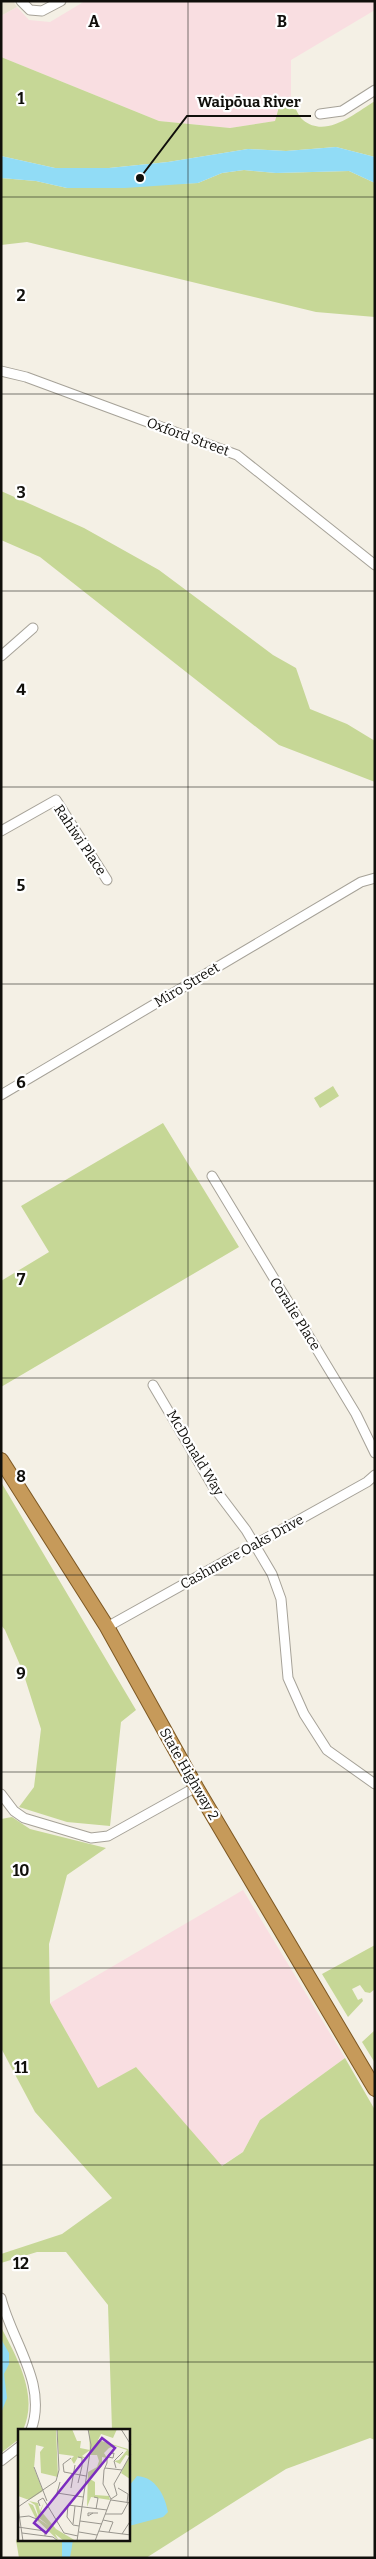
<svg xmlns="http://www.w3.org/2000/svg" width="376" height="2559" viewBox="0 0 376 2559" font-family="Bitter,serif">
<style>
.built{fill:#eae3d1}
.industrial{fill:#f9dee1}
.green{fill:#c6d796}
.water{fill:#91dcf6}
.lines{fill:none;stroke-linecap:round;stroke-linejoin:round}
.minor-casing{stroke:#a6a298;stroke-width:11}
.trunk-casing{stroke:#7d5823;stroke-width:16}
.minor{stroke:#fff;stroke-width:9}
.trunk{stroke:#c69a5a;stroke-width:14}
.grid{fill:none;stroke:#100f0b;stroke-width:1;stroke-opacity:0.55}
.labels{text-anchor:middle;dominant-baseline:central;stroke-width:4.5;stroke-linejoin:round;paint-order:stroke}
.street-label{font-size:14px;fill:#100f0b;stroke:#fff}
.inset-road{fill:none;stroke:#99968e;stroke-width:1}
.view{fill:#7b2cbf;fill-opacity:0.15;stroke:#7b2cbf;stroke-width:2.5}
.inset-edge{fill:none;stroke:#100f0b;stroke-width:2.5}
.grid-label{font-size:16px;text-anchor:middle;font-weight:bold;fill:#100f0b;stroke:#fff;stroke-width:4.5;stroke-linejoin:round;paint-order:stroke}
.leader{fill:none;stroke:#100f0b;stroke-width:2}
.callout-dot{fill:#100f0b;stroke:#fff;stroke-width:2}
.callout-label{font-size:15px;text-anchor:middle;font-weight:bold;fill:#100f0b;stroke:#fff;stroke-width:4.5;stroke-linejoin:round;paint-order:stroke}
</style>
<rect width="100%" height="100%" fill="#f4f0e5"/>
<path class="built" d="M1,1H13L17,7L1,16Z"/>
<path class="industrial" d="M85,1H375V10L291,60V99L281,100L275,121L230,128L159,121L1,57V16L17,7L29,20L50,22Z
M243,1890L345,2058L260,2120L243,2152L221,2166L136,2067L98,2089L50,2003Z"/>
<path class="green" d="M1,57L159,121L230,128L275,121L281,100L291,99C295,106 298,116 303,120C326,139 355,113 375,101V157L336,147L286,151L248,149L168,162L109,168H55L1,156Z
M244,170L276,173L349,171L375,183V317L316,312L27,242L1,245V178L36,181L67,188L198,183L222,173Z
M1,491L84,528L159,570L273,655L296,668L310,709L347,724L375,741V782L279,745L40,557L1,540Z
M333,1086L339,1096L320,1108L314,1098Z
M163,1123L239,1247L1,1387V1281L49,1252L21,1206Z
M1,1482L136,1710L121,1722L110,1826L67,1822L19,1807L34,1787L41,1729L23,1672L5,1630L1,1625Z
M12,1817L30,1829L106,1848L67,1875L49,1944L50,2003L98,2088L136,2067L222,2166L243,2152L260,2120L345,2058L375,2110V2440L370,2438L286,2469L146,2558H19L16,2540L19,2537V2540H129V2430H112L108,2305L66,2252H37L1,2263V2254L62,2234L112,2198L35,2112L1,2048V1819Z
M375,1945V1989L370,1993L365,1992L360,1985L352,1989L358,2000L362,1998L363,2001L348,2017L322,1974Z
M375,2030V2063L362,2042Z
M1,2327C17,2358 39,2395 23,2430H19V2439L1,2453Z"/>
<path class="water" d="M336,147L375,157V183L349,171L276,173L244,170L222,173L198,183L125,188H67L36,181L1,178V156L55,168H109L168,162L248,149L286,151Z
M1,2339L9,2353V2364L4,2374L7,2398L1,2413Z
M137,2476C156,2477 165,2496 168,2512L163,2517L129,2526V2486Z
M62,2540H73L70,2558H62Z"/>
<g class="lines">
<g class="minor-casing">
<path id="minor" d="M21,1L30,10L42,11L61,1
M320,114L342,111L375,90
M1,371L26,377L237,455L375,565
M1,656L33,628
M1,831L56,800L107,880
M1,1095L361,882L375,878
M212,1176L356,1414L375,1453
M153,1385L212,1485L246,1530L272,1574L281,1599L288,1678L304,1714L327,1750L375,1784
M107,1627L367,1482L375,1475
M1,1794L14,1811L24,1818L91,1838L108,1836L196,1787
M1,2298C12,2342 48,2384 31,2430
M1,2461L19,2447"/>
</g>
<g class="trunk-casing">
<path id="trunk" d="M1,1460L107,1627L196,1787L375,2089"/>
</g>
<use href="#minor" class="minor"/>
<use href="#trunk" class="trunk"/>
</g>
<path class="grid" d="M188,1V2558M1,197H375M1,394H375M1,591H375M1,787H375M1,984H375M1,1181H375M1,1378H375M1,1575H375M1,1772H375M1,1968H375M1,2165H375M1,2362H375"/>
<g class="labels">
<g class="street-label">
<text transform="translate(188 437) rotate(20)">Oxford Street</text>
<text transform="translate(80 840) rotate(56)">Rahiwi Place</text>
<text transform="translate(187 985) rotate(-31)">Miro Street</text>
<text transform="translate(295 1314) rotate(58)">Coralie Place</text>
<text transform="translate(195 1453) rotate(59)">McDonald Way</text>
<text transform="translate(242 1552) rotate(-29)">Cashmere Oaks Drive</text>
<text transform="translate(189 1774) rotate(60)">State Highway 2</text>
</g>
</g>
<g transform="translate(18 2429)">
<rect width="112" height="112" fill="#f4f0e5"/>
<path d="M0,0H38L40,48L23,44L22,23L26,18L18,16L16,39L25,62L11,71L0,67ZM39,0H54L59,12H63L62,19L72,21L64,27L70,30L60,28L56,35L53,30L56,27L41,25ZM71,0H99L95,9L83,5L80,11L110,20L112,26V50L103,44L111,27L108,26L102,35L96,32L101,31L109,21L97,17L91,19L86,24L89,29L84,28V37L72,50L77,53V66L91,67L92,71L73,68L69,78L70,43L79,38L81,32L79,26H72ZM0,70L15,76L21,90L31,97L21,89L17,76L11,72L20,74L22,82L26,73L23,82L38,100L58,112H46L37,105L41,112L18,90L10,74Z" fill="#c6d796"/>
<path class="inset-road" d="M103,0L113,16M60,28L64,29V37L60,54M90,28L95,29L96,24L91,25L89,29V34L86,41L85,55L93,70M53,29L45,35L46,43L68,47M16,38L29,72M87,39L104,41M98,39L96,32L105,23M42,53L39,64L65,68M53,59L57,36M100,59L110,65L109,74M76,68L80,69L78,80M93,71L113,74M50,76L89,81M50,76L49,88L55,96L61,97M22,77L20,72L25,69L46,104L60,107M0,78L5,112M0,78L38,52L41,41L39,0M75,84L70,87V84H80M87,85H104L110,74M2,88L11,87L21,91M85,91L95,93L91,103M62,92L84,95M55,95L57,77M0,98L27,102V107M81,102L113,106M61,103L79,106M4,104L35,108L40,112M104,105L113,91M59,112L73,16L70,0M77,112L93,70L99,66L96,55L113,25"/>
<path class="view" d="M84,9L97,19L28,104L16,94Z"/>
<rect width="112" height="112" class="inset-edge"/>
</g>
<g class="grid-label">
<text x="94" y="27">A</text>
<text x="282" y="27">B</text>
<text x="21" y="104">1</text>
<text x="21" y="301">2</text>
<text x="21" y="498">3</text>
<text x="21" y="695">4</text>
<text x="21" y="891">5</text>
<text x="21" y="1088">6</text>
<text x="21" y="1285">7</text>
<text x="21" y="1482">8</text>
<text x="21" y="1679">9</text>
<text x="21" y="1876">10</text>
<text x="21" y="2073">11</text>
<text x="21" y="2269">12</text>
</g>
<path class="leader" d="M140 178L187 116H311"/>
<circle class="callout-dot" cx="140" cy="178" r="5"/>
<g class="callout-label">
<text x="249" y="107">Waipōua River</text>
</g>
<rect width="376" height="2559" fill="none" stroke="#100f0b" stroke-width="5"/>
</svg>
